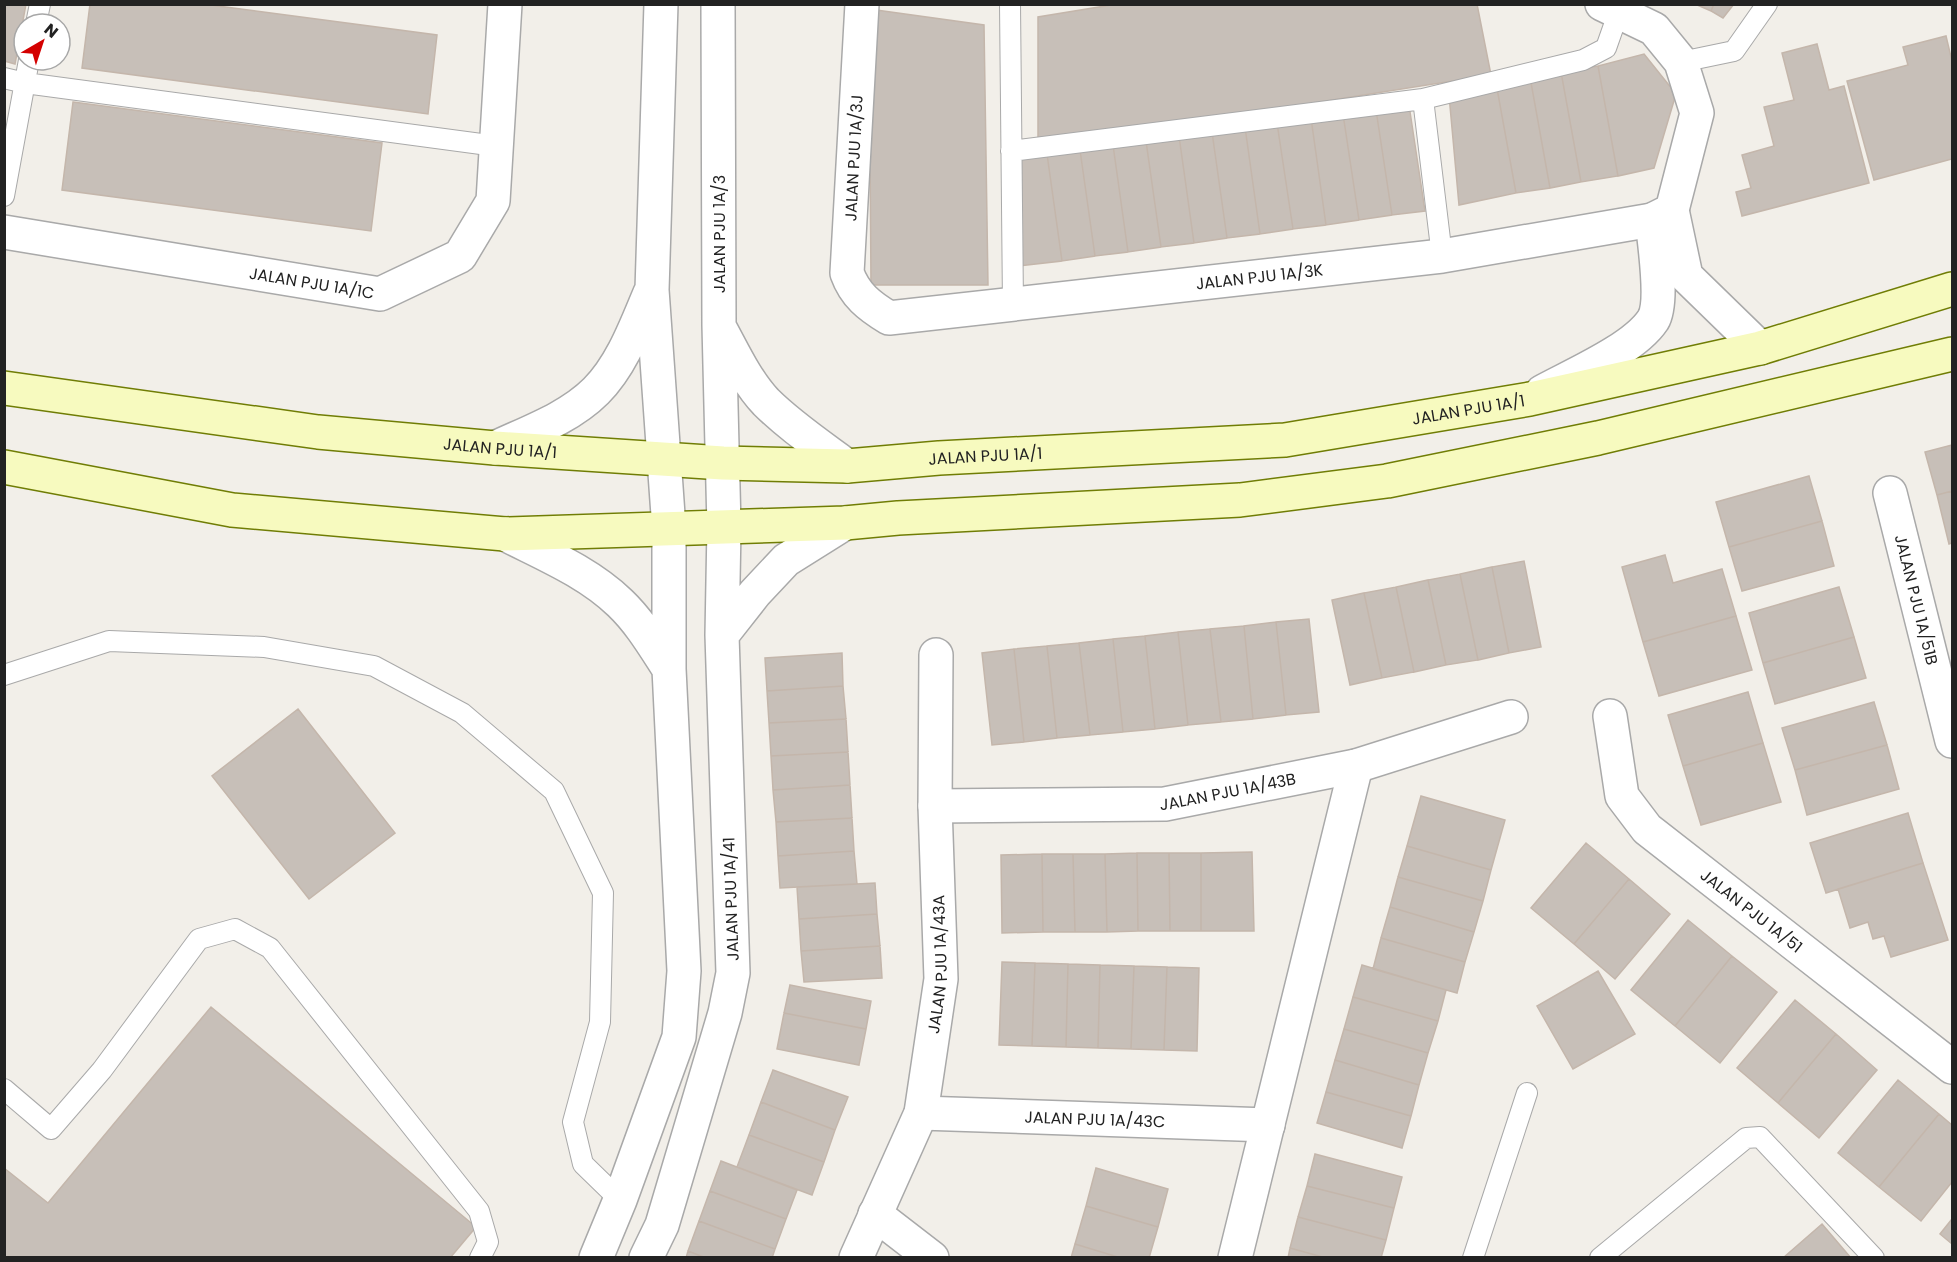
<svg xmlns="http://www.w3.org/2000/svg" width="1957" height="1262" viewBox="0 0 1957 1262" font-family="Poppins,sans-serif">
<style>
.building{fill:#c7bfb8;stroke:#c4b6ab;stroke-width:1.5}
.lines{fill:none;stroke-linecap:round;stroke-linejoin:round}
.service-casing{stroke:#a9a9a9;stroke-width:22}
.minor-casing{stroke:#a9a9a9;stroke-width:36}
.tertiary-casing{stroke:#a9a9a9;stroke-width:36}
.secondary-casing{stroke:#707d05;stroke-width:36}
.service{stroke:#fff;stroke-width:20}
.minor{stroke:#fff;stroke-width:33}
.tertiary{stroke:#fff;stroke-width:33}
.secondary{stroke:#f7fabf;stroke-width:33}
.labels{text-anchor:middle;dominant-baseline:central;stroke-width:6;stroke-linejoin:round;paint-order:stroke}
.street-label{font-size:16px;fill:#222;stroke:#fff}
</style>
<rect width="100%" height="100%" fill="#f2efe9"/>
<path class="building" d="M4,4H26L15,64L4,61Z
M90,4H203L437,35L428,114L82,68Z
M1117,4H1477L1491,75L1038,146V17Z
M1695,4H1714L1711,11Z
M1714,4H1734L1723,18L1711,11Z
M869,9L984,25L988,285H871Z
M1946,36L1952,61V159L1874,180L1847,81L1908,65L1903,47Z
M1817,44L1829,90L1844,86L1869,183L1742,216L1736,192L1751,188L1742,155L1774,146L1764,107L1794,100L1782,53Z
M1644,54L1676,94L1654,168L1618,176L1598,66Z
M1598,66L1618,176L1581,182L1561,72Z
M1561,72L1581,182L1550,188L1530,77Z
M1530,77L1550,188L1516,193L1496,83Z
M1496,83L1516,193L1459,205L1449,95Z
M73,102L382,143L371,231L62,190Z
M1409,105L1425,211L1392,215L1376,110Z
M1376,110L1392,215L1359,220L1343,114Z
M1343,114L1359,220L1326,225L1311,118Z
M1311,118L1326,225L1293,229L1277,123Z
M1277,123L1293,229L1260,234L1245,127Z
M1245,127L1260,234L1227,238L1212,132Z
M1212,132L1227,238L1194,243L1179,136Z
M1179,136L1194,243L1161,247L1146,141Z
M1146,141L1161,247L1128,252L1113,145Z
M1113,145L1128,252L1095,256L1080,150Z
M1080,150L1095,256L1062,261L1047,154Z
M1047,154L1062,261L1009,267L1018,160Z
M1952,445V491L1937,495L1925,452Z
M1809,476L1822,521L1729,547L1716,502Z
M1952,491V543L1949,544L1937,495Z
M1822,521L1834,566L1742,591L1729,547Z
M1665,555L1673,583L1722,569L1736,616L1643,642L1622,567Z
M1524,561L1541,647L1509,653L1492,567Z
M1492,567L1509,653L1478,660L1460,574Z
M1460,574L1478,660L1446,665L1428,580Z
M1428,580L1446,665L1414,672L1396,587Z
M1396,587L1414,672L1382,678L1364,593Z
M1839,587L1854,637L1763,663L1749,613Z
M1364,593L1382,678L1350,685L1332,600Z
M1736,616L1752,670L1659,696L1643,642Z
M1309,619L1319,712L1286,715L1276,622Z
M1276,622L1286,715L1253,719L1244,626Z
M1244,626L1253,719L1221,722L1210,629Z
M1210,629L1221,722L1188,725L1178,632Z
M1178,632L1188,725L1155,729L1145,636Z
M1145,636L1155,729L1123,732L1113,639Z
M1854,637L1866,678L1775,704L1763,663Z
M1113,639L1123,732L1090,735L1079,643Z
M1079,643L1090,735L1057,738L1047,646Z
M1047,646L1057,738L1024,742L1014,649Z
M1014,649L1024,742L992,745L982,653Z
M842,653L843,686L767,691L765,658Z
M843,686L846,719L769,723L767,691Z
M1748,692L1763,743L1683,766L1668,715Z
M1874,702L1887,745L1795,770L1782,728Z
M298,709L395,833L309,899L212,776Z
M846,719L848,752L771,756L769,723Z
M1763,743L1781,802L1701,825L1683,766Z
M1887,745L1899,789L1807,815L1795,770Z
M848,752L850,785L773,790L771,756Z
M850,785L852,818L776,822L773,790Z
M1421,796L1505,820L1491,870L1407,846Z
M1908,813L1923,863L1826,893L1810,843Z
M852,818L854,851L778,856L776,822Z
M1586,843L1629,879L1574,944L1531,908Z
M1407,846L1491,870L1483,901L1398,877Z
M854,851L857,884L780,888L778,856Z
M1252,852L1254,931H1201V853Z
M1137,853L1138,931L1107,932L1105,854Z
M1137,853H1169L1170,931H1138Z
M1169,853H1201V931H1170Z
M1042,854L1043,932L1002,933L1001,855Z
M1042,854H1073L1075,932H1043Z
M1073,854H1105L1107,932H1075Z
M1923,863L1948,940L1891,957L1884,936L1873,939L1868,922L1850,928L1838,889Z
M1398,877L1483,901L1474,932L1390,907Z
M1629,879L1670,914L1615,979L1574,944Z
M875,883L877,914L799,919L797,887Z
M1390,907L1474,932L1465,962L1381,938Z
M877,914L880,946L801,951L799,919Z
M1688,920L1732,956L1675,1026L1631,990Z
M1381,938L1465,962L1457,993L1373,969Z
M880,946L882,978L804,982L801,951Z
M1732,956L1777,992L1720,1063L1675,1026Z
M1002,962L1035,963L1032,1046L999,1045Z
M1035,963L1068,964L1066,1047L1032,1046Z
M1068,964L1100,965L1098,1048L1066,1047Z
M1100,965L1134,966L1131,1049L1098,1048Z
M1362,965L1446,990L1438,1021L1353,997Z
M1134,966L1167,967L1164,1050L1131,1049Z
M1167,967L1199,968L1197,1051L1164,1050Z
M1598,971L1635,1034L1573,1069L1537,1006Z
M790,985L871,1001L866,1029L784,1013Z
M1353,997L1438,1021L1428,1053L1344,1029Z
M1795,1000L1836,1034L1778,1103L1737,1068Z
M211,1007L476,1227L450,1258H4V1168L48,1203Z
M784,1013L866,1029L859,1065L777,1049Z
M1344,1029L1428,1053L1419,1085L1335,1060Z
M1836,1034L1877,1070L1819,1138L1778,1103Z
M1335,1060L1419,1085L1411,1116L1326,1092Z
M773,1070L848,1097L835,1130L761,1102Z
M1898,1080L1939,1114L1879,1187L1838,1153Z
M1326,1092L1411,1116L1402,1148L1317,1123Z
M761,1102L835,1130L824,1162L749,1135Z
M1939,1114L1952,1125V1182L1921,1221L1879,1187Z
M749,1135L824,1162L812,1195L737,1167Z
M1315,1154L1402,1177L1394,1208L1307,1186Z
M721,1161L797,1190L786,1219L710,1191Z
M1096,1168L1168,1189L1158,1227L1086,1206Z
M1307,1186L1394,1208L1386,1240L1298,1217Z
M710,1191L786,1219L775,1249L699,1221Z
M1086,1206L1158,1227L1149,1258H1121L1075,1244Z
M1298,1217L1386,1240L1381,1258H1326L1290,1248Z
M1952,1219V1244L1940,1234Z
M699,1221L775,1249L772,1258H706L688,1251Z
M1822,1224L1851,1258H1783Z
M1075,1244L1121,1258H1071Z
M1290,1248L1326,1258H1288Z
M688,1251L706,1258H686Z"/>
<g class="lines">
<g class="service-casing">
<path id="service" d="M1010,4L1013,306
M36,24L40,4
M1681,62L1734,51L1767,4
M4,78L25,83L496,146
M1423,99L1442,256
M1011,151L1423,99L1583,60L1606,48L1619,11
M4,196L29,60
M4,675L109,641L264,647L374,666L462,713L554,791L603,893L600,1022L573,1122L583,1164L620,1200
M4,1089L51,1129L102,1070L199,939L235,929L270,948L479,1211L488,1242L480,1258
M1473,1258L1527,1093
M1600,1258L1746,1138L1760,1137L1874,1258"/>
</g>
<g class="minor-casing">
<g id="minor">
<path id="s1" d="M862,4L847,273C855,295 869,306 889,318L1442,256L1652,220L1672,210L1697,113L1681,62L1654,29L1602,4"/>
<path d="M1672,210L1686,276L1760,348"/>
<path id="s2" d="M4,232L380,294L460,256L493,201L505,4"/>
<path d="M1542,392C1573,375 1634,349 1653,320C1664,302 1654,241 1652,220"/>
<path id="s3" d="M1890,493L1952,741"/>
<path id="s4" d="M1610,716L1622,796L1647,829L1952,1067"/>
<path id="s5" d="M935,806L1165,804L1356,766L1511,717"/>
<path id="s6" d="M921,1113L1268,1125"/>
<path d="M875,1214L932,1258"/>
<path id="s7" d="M856,1258L921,1113L941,979L935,806L936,655"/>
<path d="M1235,1258L1356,766"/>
</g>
</g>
<g class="tertiary-casing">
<path id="tertiary" d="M721,330C734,354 747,382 766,402C790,426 820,446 847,466
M495,448C529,432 569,418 596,391C622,365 636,326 650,293
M505,534C544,554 588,572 620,603C640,622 654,646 669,669
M722,635L755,593L786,560L845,523
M596,1258L620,1200L679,1037L684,971L669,669V529L652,290L661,4
M646,1258L662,1225L725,1013L733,973L722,635L724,527L719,325L718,4"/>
</g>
<g class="secondary-casing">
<g id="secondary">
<path id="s8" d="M4,388L318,432L495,448L723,463L847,466L939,458L1285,440L1530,399L1760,348L1952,289"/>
<path d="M4,467L232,510L505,534L845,523L898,518L1240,500L1387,481L1598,438L1952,354"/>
</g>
</g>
<use href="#service" class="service"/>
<use href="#minor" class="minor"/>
<use href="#tertiary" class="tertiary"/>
<use href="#secondary" class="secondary"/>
</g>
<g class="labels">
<g class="street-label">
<text transform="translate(854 158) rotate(-87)">JALAN PJU 1A/3J</text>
<text transform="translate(719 234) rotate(-90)">JALAN PJU 1A/3</text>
<text stroke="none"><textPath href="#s1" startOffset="705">JALAN PJU 1A/3K</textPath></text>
<text stroke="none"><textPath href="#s2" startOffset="312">JALAN PJU 1A/1C</textPath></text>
<text stroke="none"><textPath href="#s8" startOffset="1472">JALAN PJU 1A/1</textPath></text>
<text stroke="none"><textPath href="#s8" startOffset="500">JALAN PJU 1A/1</textPath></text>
<text stroke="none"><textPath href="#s8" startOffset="986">JALAN PJU 1A/1</textPath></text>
<text stroke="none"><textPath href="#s3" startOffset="110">JALAN PJU 1A/51B</textPath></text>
<text stroke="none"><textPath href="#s5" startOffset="294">JALAN PJU 1A/43B</textPath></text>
<text transform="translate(731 899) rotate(-92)">JALAN PJU 1A/41</text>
<text stroke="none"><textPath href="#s4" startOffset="255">JALAN PJU 1A/51</textPath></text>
<text stroke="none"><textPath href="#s7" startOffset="309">JALAN PJU 1A/43A</textPath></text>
<text stroke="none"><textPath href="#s6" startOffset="174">JALAN PJU 1A/43C</textPath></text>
</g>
</g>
<rect width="1957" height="1262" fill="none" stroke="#222222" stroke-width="12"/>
<g transform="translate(42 42) rotate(39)"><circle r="28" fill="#ffffff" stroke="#a7a7a7" stroke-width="1.5"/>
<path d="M0-4.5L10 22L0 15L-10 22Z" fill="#d40000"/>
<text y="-9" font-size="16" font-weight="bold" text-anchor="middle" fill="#222222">N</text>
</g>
</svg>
